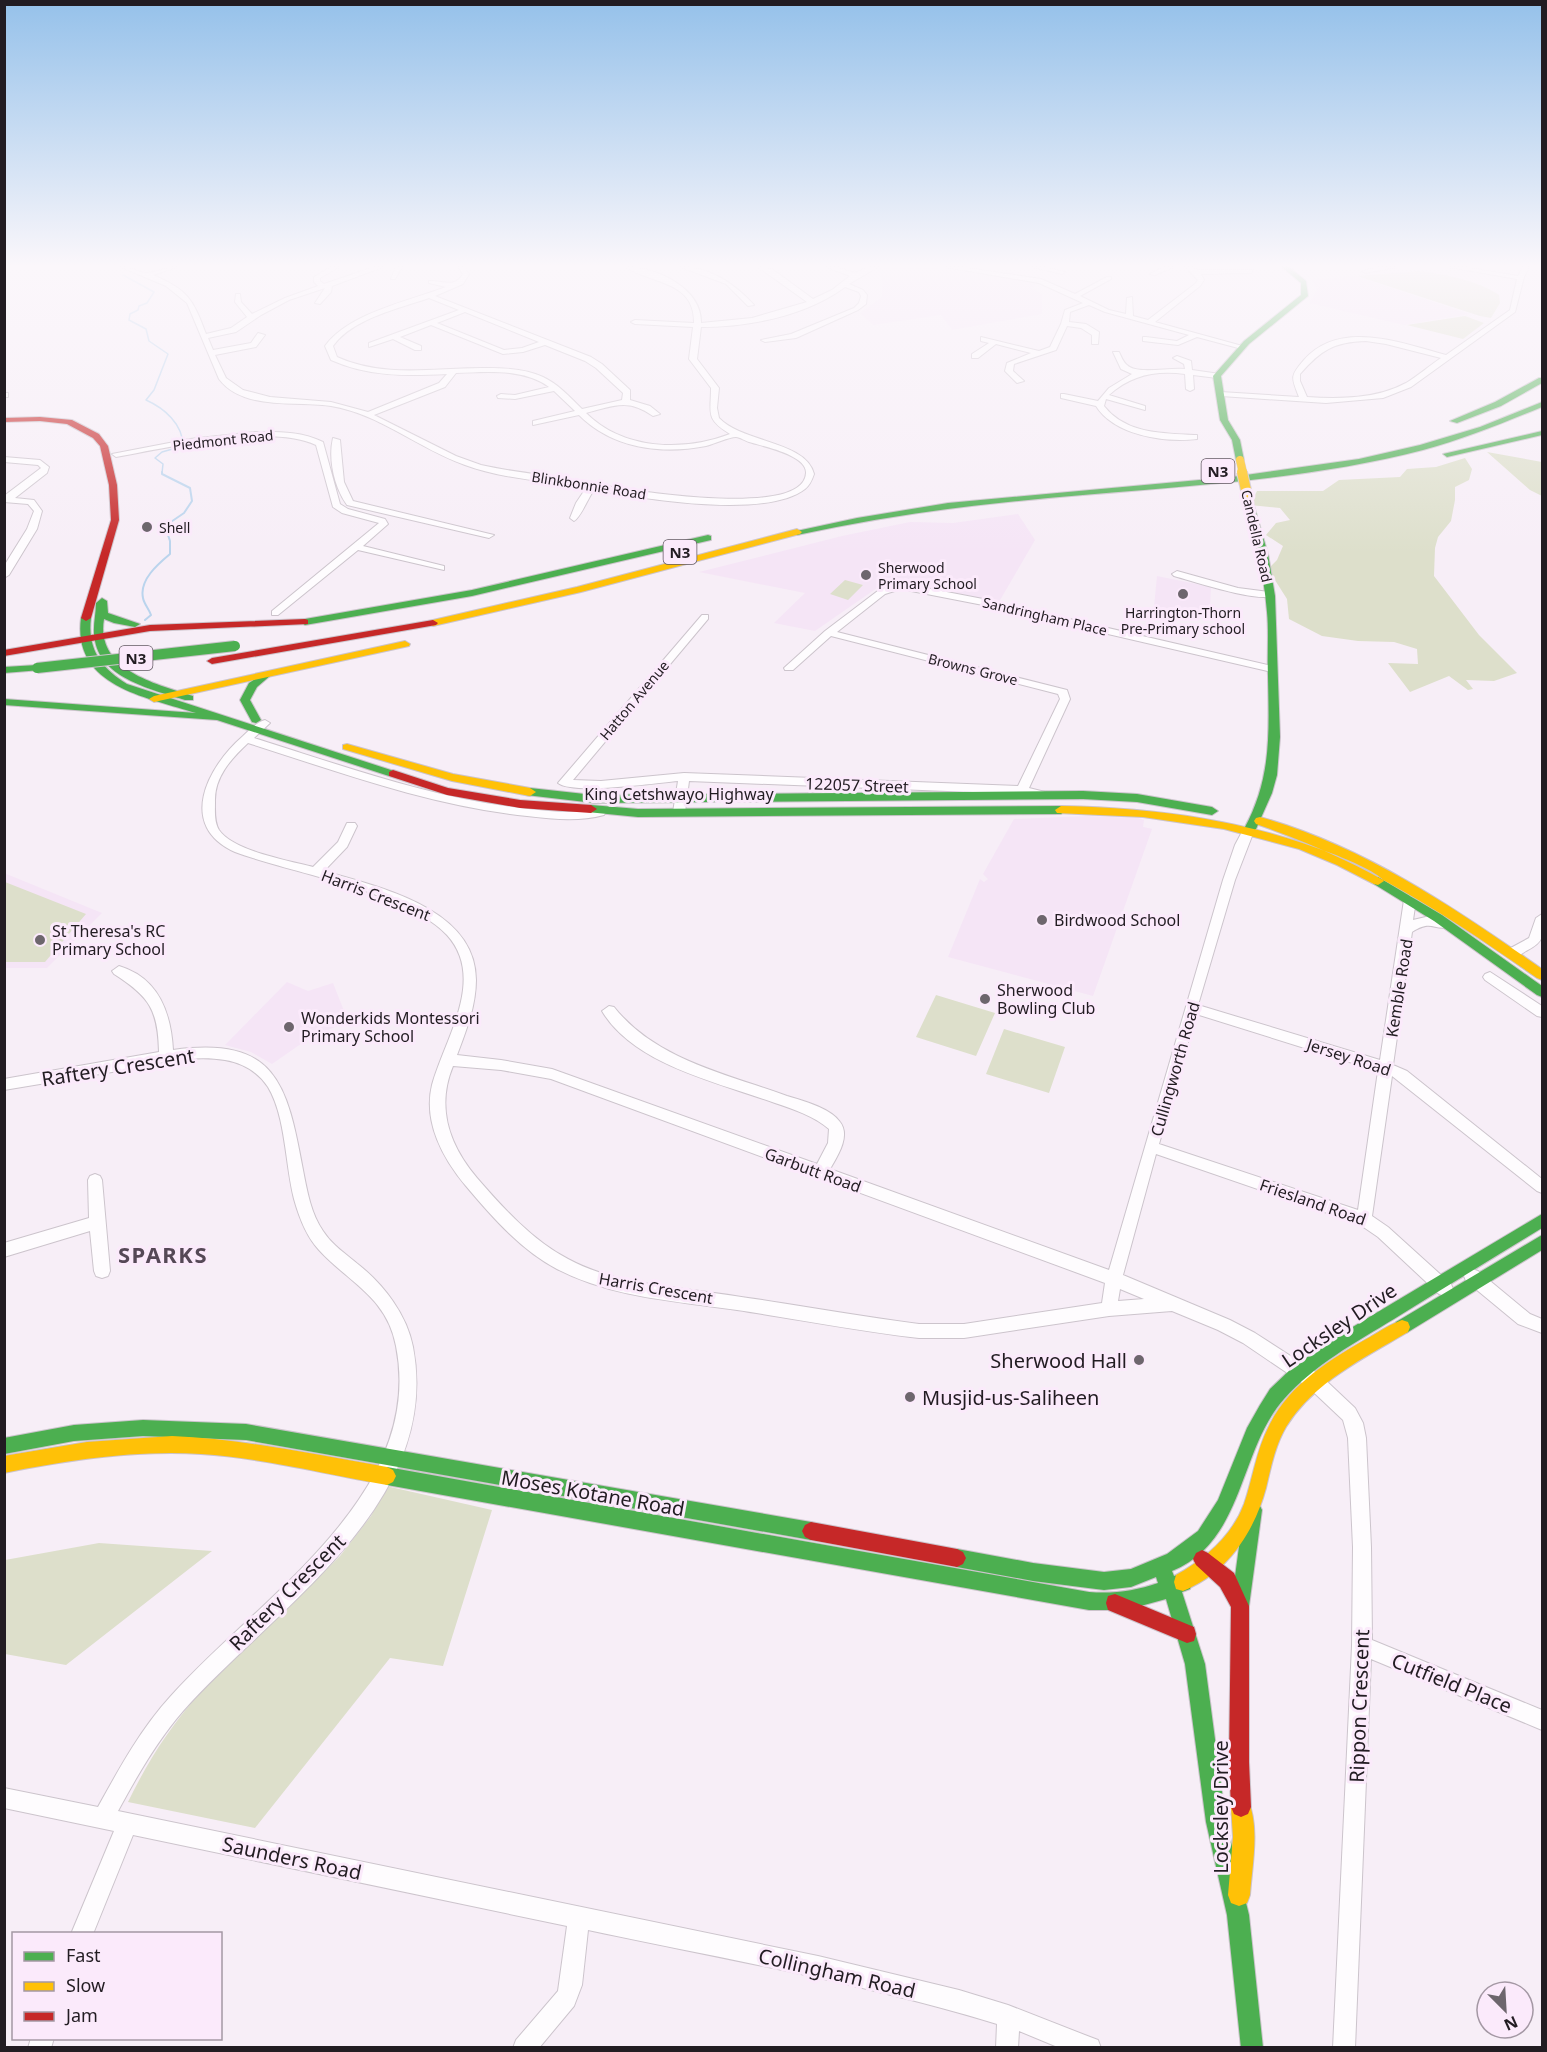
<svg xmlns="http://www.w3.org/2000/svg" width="1547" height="2052" viewBox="0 0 1547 2052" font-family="'Noto Sans',sans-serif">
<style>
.built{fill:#f5e5f6}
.green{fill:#dddfcb}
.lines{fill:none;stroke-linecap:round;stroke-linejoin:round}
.stream-far1{stroke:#bad4ed;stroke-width:1.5}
.stream{stroke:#bad4ed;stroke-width:2}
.street-casing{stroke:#ccc4cc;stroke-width:2}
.fast-casing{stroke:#ccc4cc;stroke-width:2}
.slow-casing{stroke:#ccc4cc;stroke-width:2}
.jam-casing{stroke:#ccc4cc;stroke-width:2}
.street{fill:#fefcfe;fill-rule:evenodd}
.fast{fill:#4caf50;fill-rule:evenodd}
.slow{fill:#ffc107;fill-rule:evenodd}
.jam{fill:#c62828;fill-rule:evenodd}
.fast-bridge-casing{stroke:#ccc4cc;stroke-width:12;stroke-linecap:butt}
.slow-bridge-far1-casing{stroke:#ccc4cc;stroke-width:9;stroke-linecap:butt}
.slow-bridge-casing{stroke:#ccc4cc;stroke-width:12;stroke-linecap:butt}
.fast-bridge{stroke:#4caf50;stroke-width:10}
.slow-bridge-far1{stroke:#ffc107;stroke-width:8}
.slow-bridge{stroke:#ffc107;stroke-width:10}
.poi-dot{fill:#6d666d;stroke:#fbeafb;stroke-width:2}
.labels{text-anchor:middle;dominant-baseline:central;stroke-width:6;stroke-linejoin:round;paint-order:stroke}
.far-street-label{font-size:14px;fill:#221c22;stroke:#fbeafb}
.far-poi-label{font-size:14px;fill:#221c22;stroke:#fbeafb;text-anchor:start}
.shield{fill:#fbeafb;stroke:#635a63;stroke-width:1.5}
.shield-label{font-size:15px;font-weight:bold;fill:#221c22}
.street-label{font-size:16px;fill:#221c22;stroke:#fbeafb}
.poi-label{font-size:16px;fill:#221c22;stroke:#fbeafb;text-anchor:start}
.near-street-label{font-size:20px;fill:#221c22;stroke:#fbeafb}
.near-poi-label{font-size:20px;fill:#221c22;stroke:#fbeafb;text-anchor:end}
.district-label{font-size:22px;font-weight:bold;letter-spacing:1.5px;fill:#554856;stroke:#fbeafb}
</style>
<rect width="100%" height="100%" fill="#f7eef7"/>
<path class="built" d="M894,267H927L1037,282L1032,289L1042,294V314L952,330L941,315L873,325L860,313L882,297V282L878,269Z
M1355,276L1469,314L1404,325L1309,303L1317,290L1312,280Z
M1018,514L1035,540L999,602L890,579L815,631L774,623L805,593L699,572L842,536L910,522L953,523Z
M1157,576L1211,587L1210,607L1201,605L1196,617L1154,607Z
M1086,816L1138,818L1144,820L1143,827L1152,829L1093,996L948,957L980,879L984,882L988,879L983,874L1014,819Z
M4,873L102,913L47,968H5Z
M287,982L308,991L333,983L348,1021L308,1039L272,1064L251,1052L225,1045Z"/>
<path class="green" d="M1418,271C1444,274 1477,280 1499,295L1500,303L1491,318L1480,316L1357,276Z
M1465,316L1484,323L1463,339L1407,325Z
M1487,452L1542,462V496L1530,490Z
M1465,458L1472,469L1469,480L1455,487V500L1451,521L1438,537L1435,548L1434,576L1479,635L1517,673L1494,681L1466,680L1473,689L1468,690L1449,676L1410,692L1388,663L1418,664L1417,649L1394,642L1358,641L1322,636L1289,619L1287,599L1268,569L1277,560L1283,546L1266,535L1276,523L1290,520L1280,508L1250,505L1257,491H1323L1339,480L1400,477L1407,469L1436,467Z
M845,580L863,585L848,600L830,594Z
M5,882L86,914L45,962H5Z
M936,995L995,1013L976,1056L916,1037Z
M1004,1029L1065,1047L1049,1093L986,1074Z
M386,1486L492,1510L443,1666L390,1658L255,1828L128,1802C148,1761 169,1728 199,1694L340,1556L371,1516Z
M99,1543L212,1551L66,1665L5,1654V1560Z"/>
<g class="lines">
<path class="stream-far1" d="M123,275L154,292L147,303L139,306L138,310L130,314L129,320L146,329L149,341L168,354L154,390L146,400C164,408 183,424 183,446L162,452L155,458L163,464L162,473"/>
<path class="stream" d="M145,620L151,615C149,609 144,604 143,598C139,580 158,564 170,554V541L165,526L184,513L192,501L190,488L162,474V472"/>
<g class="street-casing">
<path id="street" d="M121,267C130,267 138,272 146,273C156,273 167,267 177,267L153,275C188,290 193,299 206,334L231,328L247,317L235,302L236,294H240L241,302L252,314L285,298L318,286L314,282V277L331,267H339L320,278V281L324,284L374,267H383L332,286L331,292L320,304L315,303L325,288L289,300L261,315L236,332L208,338L213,350L251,343L258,333L265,335L256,347L215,355L226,378L243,390L270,397L331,402L368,412L439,383L447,374C406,376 369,377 331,360L325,346C349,313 409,301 446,287L429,283V281C443,280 454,289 463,274L458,267H464L469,274L463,284L435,296L591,357L602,364L630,390V400L650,406L660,414L653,416C627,398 614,406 586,413C623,450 683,452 730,434C705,419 711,413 711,388L689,359L693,327L635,324L631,322L635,320L694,323C695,280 650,284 626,267C656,267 702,288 701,323L752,318L807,302L758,267L772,269L813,299L832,290L850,276L827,267H836L855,273L869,267H878L849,284L863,290L867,295L866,304L858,310L796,338L765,342L761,340L791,334L854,308L859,303L861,296L859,292L845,287C806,316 749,327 701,327L697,359L719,388L717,408L719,418C743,443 806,441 814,474C812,480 810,485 805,489C765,520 641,498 594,490C588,498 581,517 574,521L570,518L576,503L586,488C546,481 503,479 465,465C419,449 380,414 331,406C297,401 243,411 219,379L187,303L166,286ZM429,298L459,310L369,343V347L393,339L415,350H421V346L400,337L431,325L503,354L523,352L545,345L585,361L596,368L623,393L622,400L582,409C570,397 558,384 543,377C526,369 506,368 488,368C436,367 386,379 337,357L333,346C353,318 398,309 429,298ZM465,312L539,342L522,348L504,350L437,323ZM456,373C486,372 523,368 549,387L515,395L501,394L497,396L498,398L515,399L554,391L575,411L533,421V425L579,415C612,448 660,455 706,446C714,444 729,437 736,437C740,437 745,441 749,442C762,446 807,455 806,473C803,526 582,482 548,476C526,473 503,470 481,465L456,456L374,415L445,387Z
M396,267H402L395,279H391Z
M681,267C710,267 735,284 754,305L748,306L726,284Z
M945,267H960L1041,279L1075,294L1107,277H1111V279L1080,296L1109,310L1126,314L1127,298L1132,297L1133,316L1148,320L1195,284L1198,280L1185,267H1192L1197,270H1253L1251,273L1201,274L1204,280L1200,286L1155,322L1246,347L1242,349L1197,337L1178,345L1143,341V337H1146L1177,341L1189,335L1105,312L1089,305L1070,312L1069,322L1086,324L1099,332L1098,344H1092V335L1081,328L1067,326L1056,350L1014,364L1013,371L1024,381L1017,383L1005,371L1007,363L1031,353L996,344L978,358H972V354L989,343L981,341V337L1039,351L1050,347L1061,324L1065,310L1083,303L1039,283Z
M1033,267H1045L1065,272L1062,274Z
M1165,267H1173L1155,275L1150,274Z
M1381,267H1397L1365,273L1362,271Z
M1449,267H1463L1518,276L1523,267H1529L1524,277L1515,312L1411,387L1383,398L1326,403L1221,396L1217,394L1221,392L1299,397C1291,377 1290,376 1304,360C1340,319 1401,343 1446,355L1510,310L1517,279ZM1366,341L1386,344L1441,358C1429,366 1418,376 1406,383C1377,399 1339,399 1307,397L1300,381V374C1321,350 1334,342 1366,341Z
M1113,352H1119C1121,356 1123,362 1127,365C1137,375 1169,367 1185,369L1184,364L1173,358L1177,356L1191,361L1192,370L1220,374L1221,376L1217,378L1193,375L1194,389L1190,391L1186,389L1185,374C1156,370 1131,375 1109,395L1145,406V410L1106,399L1104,406C1126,434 1162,433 1194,435H1197V439C1164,443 1114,435 1096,406L1061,398V394H1064L1098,401L1109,388L1132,374L1121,369Z
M4,393H8V397H4Z
M255,432C279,432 301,431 323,442L340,504L348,509L385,519L388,524L363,546L444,566V570L358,550L278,615H272V611L379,523L342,513L333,507L316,445C271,423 167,448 116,457L112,454L190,439Z
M333,438L340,440L344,482L353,501L494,535L489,538L347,505C334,487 328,459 333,438Z
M4,457L40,460L49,467L47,473L15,498L34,500L42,511L37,529L9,575L4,578V566L27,529L34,511L28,504L4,502V496L41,468L38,465L4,462Z
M1177,571L1238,588L1269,592L1274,595C1261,604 1192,581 1174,576L1172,574Z
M900,583L983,599L1272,666L1277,669L1272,672L983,605L901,589L885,594L837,632L1067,690L1070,699L1029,788L1045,792V798L1041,799L1022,794L689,781L685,812L679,816L673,812L678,781C656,783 573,795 558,783L702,615H708V619L573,780L601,781L684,773L1018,786L1060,699L1058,694L831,636L793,670H785L784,668L825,631L879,590Z
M265,720L270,723L254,738C344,766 433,799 528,809C552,811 576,815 600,808L606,812L604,815C578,822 554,819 527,816C431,806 339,772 248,743C231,759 214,777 215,802C215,811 214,822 219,830C233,851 290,861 313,867L338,842L347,823H355L357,826L347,847L324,871C379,887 476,908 476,980C476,1006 466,1031 457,1055L501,1060L552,1069L817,1164L828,1143L829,1129C814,1116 793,1109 775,1103C720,1083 634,1065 602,1011L609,1006L614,1007C656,1060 727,1074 787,1096C804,1101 830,1108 840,1122C851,1136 837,1157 830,1169L1109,1270L1223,880L1235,845L1244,828L1248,827L1254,831L1235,880L1198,1005L1380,1060L1404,900L1410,896L1416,900L1413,920L1430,916L1449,921L1451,924L1449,927C1433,931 1432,919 1412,932L1393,1065L1407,1071L1542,1179V1193L1537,1191L1392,1076L1372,1216L1388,1227L1451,1284L1453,1289L1451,1294L1445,1296L1439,1294L1378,1237L1359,1224L1156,1154L1123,1275L1230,1320L1255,1333L1320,1375L1355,1408L1363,1423L1366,1438L1371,1547L1372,1640L1542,1710V1730L1371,1659L1355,2048H1333L1352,1646L1353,1547L1348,1438L1343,1420L1308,1387L1243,1343L1218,1330L1172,1311L1109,1316L964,1338H919C858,1331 797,1319 737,1310C676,1301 613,1298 557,1269C521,1250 492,1217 466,1186C443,1159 423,1122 432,1085C444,1040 487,979 447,935C408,892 291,873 235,852C177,826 207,767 243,736C249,730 257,722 265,720ZM1196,1014L1378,1071L1358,1210L1159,1144ZM453,1066L501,1070L551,1079L1105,1283L1102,1303L964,1324H919C857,1316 797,1305 735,1296C680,1287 618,1286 568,1259C532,1240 503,1208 477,1178C449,1145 436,1107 453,1066ZM1120,1289L1144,1299L1118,1301Z
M1542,914C1544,934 1546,941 1526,951C1520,955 1515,958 1507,956L1506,953L1507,950L1529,938L1536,918Z
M119,966C159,978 171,1013 173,1050C276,1036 287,1083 303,1170C307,1191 311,1214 323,1231C332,1245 346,1254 359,1265C384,1285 407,1315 413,1347C443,1505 273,1609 183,1711C157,1741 137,1776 118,1811L818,1956L959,1990L1008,2005L1090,2037L1098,2040L1101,2048H1060L1019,2031L1018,2048H996L997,2024C863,1983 725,1959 588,1930L582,1985L574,2006L539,2048H513L516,2040L558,1991L567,1926L133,1835L93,1934H71L114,1831L4,1808V1788L98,1807C119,1769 140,1730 170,1697C256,1600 426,1496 396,1346C387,1297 348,1282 319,1250C306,1236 299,1217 294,1199C285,1164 286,1117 268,1087C258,1072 243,1063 225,1060C189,1054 153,1065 118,1071C80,1077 42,1084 4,1090V1079L159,1052C158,1010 150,997 114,974L112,971Z
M1490,972L1542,1006V1017L1537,1016L1485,980L1483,977L1485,974Z
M95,1174L100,1176L102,1180L110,1271L108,1276L102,1278L96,1276L94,1271L90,1231L4,1257V1243L89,1218L88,1180L90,1176Z
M1472,1269L1478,1271L1530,1314L1542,1319V1333L1518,1324L1466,1281L1464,1276L1466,1271Z
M31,2038H54L51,2048H28Z"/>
</g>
<g class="fast-casing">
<path id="fast" d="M1282,267H1289L1306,281L1308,296L1249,344L1221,376L1228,420L1240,440L1244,460L1240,463L1236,460L1232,440L1220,420L1213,376L1244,341L1301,295V283Z
M1539,378H1542V383L1501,406L1457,423L1450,421L1495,402Z
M1542,402V407C1503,423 1464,439 1423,450C1287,485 1147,487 1008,502C937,509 867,520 797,535L792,532L857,518L948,503L1232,477L1359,459L1420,445L1480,427Z
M1542,431V435L1447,457L1443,454Z
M1248,496L1252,499L1268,554L1275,596L1280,737L1277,775L1272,793L1256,829L1250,833L1244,829C1272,778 1269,733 1268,676C1267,655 1269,633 1267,612C1264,573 1254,536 1244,499Z
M708,535L711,536V540L472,596L305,625L300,622L305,619L472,590Z
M102,598L107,601L108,613L140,624L135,627L114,623L104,619C95,670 156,684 193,696V700H185C154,690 102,679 95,641C92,627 96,616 96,603Z
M86,615L91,618C87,649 101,668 127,684L397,772L399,774L397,776H389L217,720L4,705V699L196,713C147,697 72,687 81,618Z
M37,665L41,666V670L4,673V667Z
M266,672L271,675L257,687L250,700L261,720L256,723L252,722L240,700L249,683Z
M530,788L594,795L1083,791L1137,794L1212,807L1218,811L1212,815L1137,802L1083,799L594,803L526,795V789Z
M591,805L638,809L1061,806L1067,810L1061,814L638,817L587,812L585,809L587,806Z
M1378,877L1442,915L1542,986V997L1537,995L1434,921L1374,884L1372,881Z
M1542,1214V1228C1493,1258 1444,1288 1394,1319C1356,1342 1314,1365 1284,1399C1238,1451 1245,1541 1172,1571L1174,1576L1183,1573L1190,1575L1192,1582L1190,1589L1182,1592L1205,1664L1226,1822L1249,1915L1263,2048H1241L1227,1915L1206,1822L1185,1664L1166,1599L1126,1610H1089L387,1485L381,1482L378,1476L381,1470L387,1467L1089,1592C1113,1594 1135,1591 1158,1583L1156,1577L1131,1587L1104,1590L1033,1581L957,1567L951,1564L948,1558L951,1552L957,1549L1033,1563L1104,1572L1131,1569L1167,1554L1198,1531L1218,1500L1247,1428L1260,1405L1270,1389L1294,1366L1346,1331Z
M1542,1235V1250L1408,1332L1402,1334L1396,1332L1394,1327L1396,1322Z
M143,1420L246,1424L811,1522L817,1525L820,1531L817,1537L811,1540L246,1440L143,1436L74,1441L4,1454V1438L74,1425Z
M1253,1501L1259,1504L1262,1510L1249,1606L1247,1613L1240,1615L1233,1613L1231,1606L1244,1510L1247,1504Z"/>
</g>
<g class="slow-casing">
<path id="slow" d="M797,529L802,532L800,534L581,592L433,626L428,623L433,620L577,587Z
M405,641L410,644L409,646L154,702L149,699L154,696Z
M347,744L453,774L530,788L536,792L530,796L452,781L343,749V745Z
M1061,806C1156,808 1247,820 1336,855C1348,860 1376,871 1384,881L1378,885L1374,884L1337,865L1299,849L1224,829L1143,817L1057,813L1055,810Z
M1260,817C1364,846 1455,908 1542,969V980L1537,978C1444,913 1365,861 1256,824L1254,821L1256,818Z
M1402,1320L1408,1322L1410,1327L1408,1332C1364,1358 1314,1382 1286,1427C1275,1446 1271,1467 1266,1488C1254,1533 1227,1573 1183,1591L1176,1589L1174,1582L1176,1575C1205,1559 1232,1536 1244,1504C1253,1478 1256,1451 1269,1426C1289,1384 1331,1359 1370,1337C1380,1331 1391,1324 1402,1320Z
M172,1436C245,1439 315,1455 387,1467L393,1470L396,1476L393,1482L387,1485C325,1474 264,1458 201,1454C135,1450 69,1460 4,1473V1456L87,1442Z
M1241,1797L1248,1800C1260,1828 1252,1866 1250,1895L1247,1903L1239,1906L1231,1903L1228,1895L1233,1837L1231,1807L1234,1800Z"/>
</g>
<g class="jam-casing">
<path id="jam" d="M40,417L72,420L99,434L108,446L117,485L119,520L91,618L86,621L81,618L111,520L109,485L100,446L93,438L67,424L40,421L4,422V418Z
M305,619L308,620V624L150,631L4,656V650L150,625Z
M433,620L438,623L436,625L212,664L207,661L212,658Z
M393,770L448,788L520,800L591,805L597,809L591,813L520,808L447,795L389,776V772Z
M811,1522L957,1549L963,1552L966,1558L963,1564L957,1567L811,1540L805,1537L802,1531L805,1525Z
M1202,1550L1208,1553L1234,1573L1249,1606V1762L1251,1807L1248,1814L1241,1817L1234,1814L1231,1807L1229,1762L1231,1607L1220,1587L1196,1565L1193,1559L1196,1553Z
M1115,1594L1194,1627L1196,1634L1194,1641L1187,1643L1108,1610L1106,1603L1108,1596Z"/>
</g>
<use href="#street" class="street"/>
<use href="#fast" class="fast"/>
<use href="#slow" class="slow"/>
<use href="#jam" class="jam"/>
<g class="fast-bridge-casing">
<path id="fast-bridge" d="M37,668L235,646"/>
</g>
<g class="slow-bridge-far1-casing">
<path id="slow-bridge-far1" d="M1240,460L1243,473"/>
</g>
<g class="slow-bridge-casing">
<path id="slow-bridge" d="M1242,472L1248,499"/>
</g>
<use href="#fast-bridge" class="fast-bridge"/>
<use href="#slow-bridge-far1" class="slow-bridge-far1"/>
<use href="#slow-bridge" class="slow-bridge"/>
</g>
<linearGradient id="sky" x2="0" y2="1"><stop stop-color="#95c1ea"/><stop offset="0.48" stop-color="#fbf7fb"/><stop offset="1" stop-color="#fbf7fb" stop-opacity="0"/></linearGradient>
<rect width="1547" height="554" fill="url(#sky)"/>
<g class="poi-dot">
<circle cx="147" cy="527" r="6"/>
<circle cx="866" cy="575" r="6"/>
<circle cx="1183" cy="594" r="6"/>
<circle cx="1042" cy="920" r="6"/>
<circle cx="40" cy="940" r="6"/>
<circle cx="985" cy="999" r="6"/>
<circle cx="289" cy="1027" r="6"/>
<circle cx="1139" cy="1360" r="6"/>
<circle cx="910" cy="1397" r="6"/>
</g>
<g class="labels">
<g class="far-street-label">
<text transform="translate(223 440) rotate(-6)">Piedmont Road</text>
<text transform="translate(589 485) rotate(9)">Blinkbonnie Road</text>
<text transform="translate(1257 536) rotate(77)">Candella Road</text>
<text transform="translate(1045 616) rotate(13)">Sandringham Place</text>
<text transform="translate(973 669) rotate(14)">Browns Grove</text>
<text transform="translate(634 700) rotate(-50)">Hatton Avenue</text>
</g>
<g class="far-poi-label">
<text x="159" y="527">Shell</text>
<text x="878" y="567">Sherwood<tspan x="878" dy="16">Primary School</tspan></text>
<text x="1183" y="612" text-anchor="middle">Harrington-Thorn<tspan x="1183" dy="16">Pre-Primary school</tspan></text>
</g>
<g class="shield">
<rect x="1201.5" y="459" width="33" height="24" rx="4.5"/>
<rect x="663.5" y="540" width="33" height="24" rx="4.5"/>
<rect x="119.5" y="646" width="33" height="24" rx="4.5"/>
</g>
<g class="shield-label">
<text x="1218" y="471">N3</text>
<text x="680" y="552">N3</text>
<text x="136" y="658">N3</text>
</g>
<g class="street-label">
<text transform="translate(857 785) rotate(2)">122057 Street</text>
<text x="679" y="794">King Cetshwayo Highway</text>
<text transform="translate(376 895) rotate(21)">Harris Crescent</text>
<text transform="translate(1399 988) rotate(-81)">Kemble Road</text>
<text transform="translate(1349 1057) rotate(18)">Jersey Road</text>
<text transform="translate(1175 1069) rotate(-74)">Cullingworth Road</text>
<text transform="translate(813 1170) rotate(20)">Garbutt Road</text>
<text transform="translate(1313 1202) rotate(19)">Friesland Road</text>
<text transform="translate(656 1288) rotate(10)">Harris Crescent</text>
</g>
<g class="poi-label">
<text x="1054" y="920">Birdwood School</text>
<text x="52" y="931">St Theresa's RC<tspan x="52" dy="18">Primary School</tspan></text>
<text x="997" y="990">Sherwood<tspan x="997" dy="18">Bowling Club</tspan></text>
<text x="301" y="1018">Wonderkids Montessori<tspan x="301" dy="18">Primary School</tspan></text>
</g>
<g class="near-street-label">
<text transform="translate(118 1067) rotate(-9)">Raftery Crescent</text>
<text transform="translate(1339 1325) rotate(-34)">Locksley Drive</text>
<text transform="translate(593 1493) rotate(10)">Moses Kotane Road</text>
<text transform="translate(287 1592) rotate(-45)">Raftery Crescent</text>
<text transform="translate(1452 1683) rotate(22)">Cutfield Place</text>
<text transform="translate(1359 1706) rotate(-88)">Rippon Crescent</text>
<text transform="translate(1220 1807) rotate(-90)">Locksley Drive</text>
<text transform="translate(292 1858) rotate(12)">Saunders Road</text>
<text transform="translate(837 1973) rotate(13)">Collingham Road</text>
</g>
<g class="near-poi-label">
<text x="1127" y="1360">Sherwood Hall</text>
<text x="922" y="1397" text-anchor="start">Musjid-us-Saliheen</text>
</g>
<g class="district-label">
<text x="163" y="1254">SPARKS</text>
</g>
</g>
<rect width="1547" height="2052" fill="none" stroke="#221c22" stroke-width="12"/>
<rect x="12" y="1932" width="210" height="108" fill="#fbeafb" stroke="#a498a4" stroke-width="1.5"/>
<rect x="24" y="1952" width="30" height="9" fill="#4caf50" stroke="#a498a4" stroke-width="1.5"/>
<text x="66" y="1962" font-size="18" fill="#221c22">Fast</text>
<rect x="24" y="1982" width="30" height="9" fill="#ffc107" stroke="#a498a4" stroke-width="1.5"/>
<text x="66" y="1992" font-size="18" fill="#221c22">Slow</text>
<rect x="24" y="2012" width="30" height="9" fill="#c62828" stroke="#a498a4" stroke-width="1.5"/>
<text x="66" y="2022" font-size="18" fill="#221c22">Jam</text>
<g transform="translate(1505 2010) rotate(156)"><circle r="28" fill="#fbeafb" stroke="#a498a4" stroke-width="1.5"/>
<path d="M0-4.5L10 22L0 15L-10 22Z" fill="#6d666d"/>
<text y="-9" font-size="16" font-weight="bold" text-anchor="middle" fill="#221c22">N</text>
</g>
</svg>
